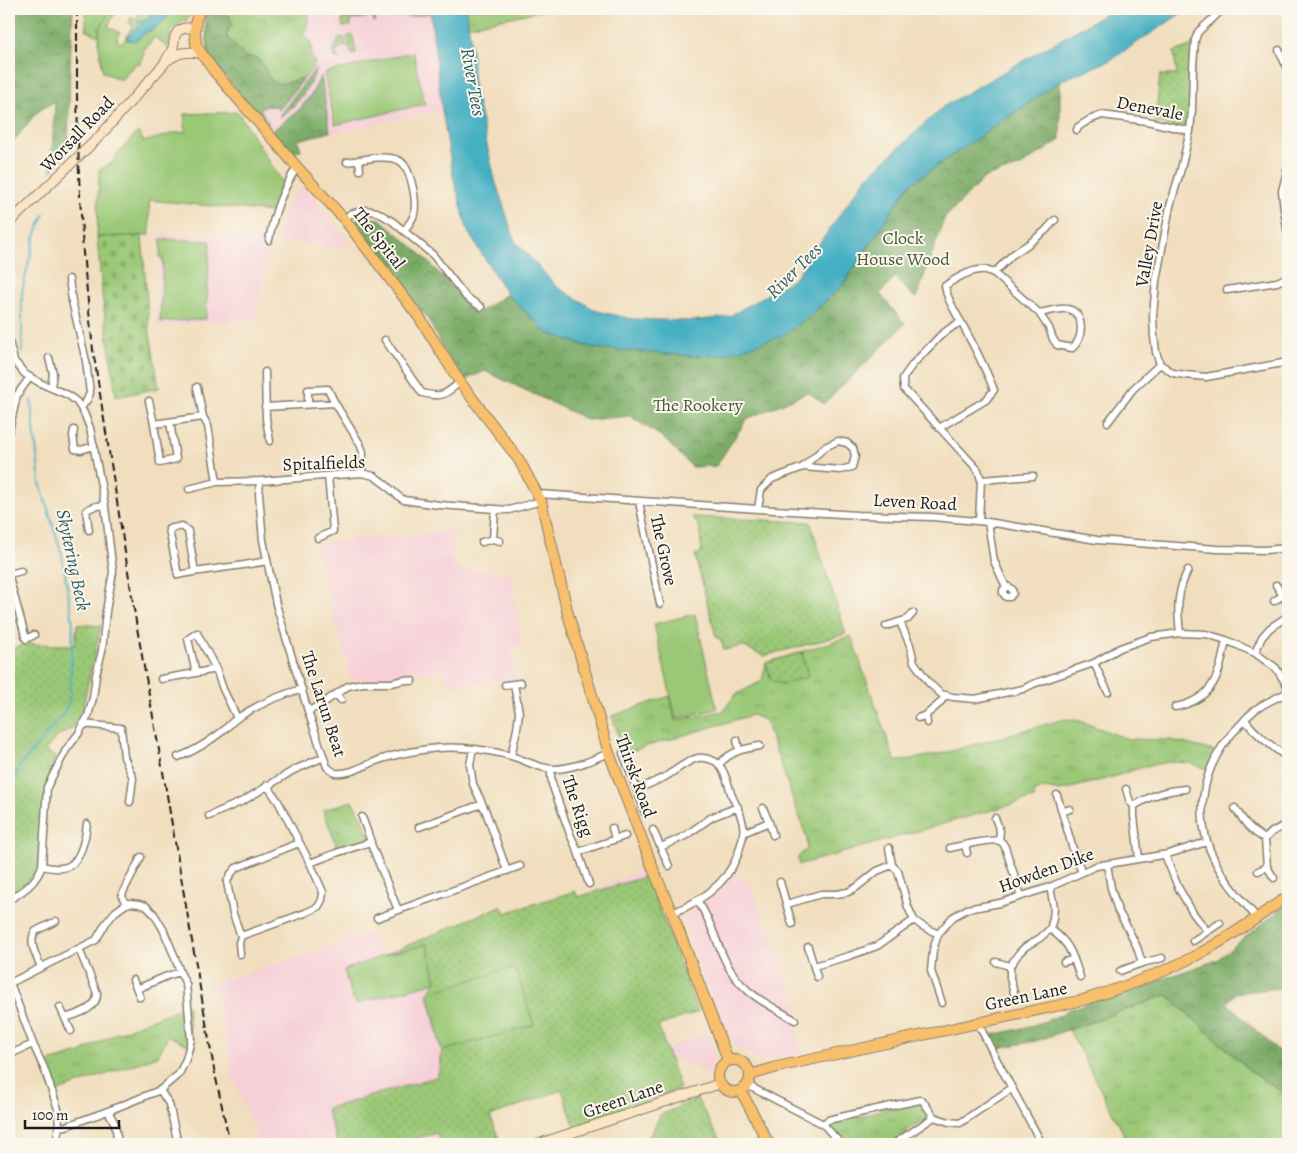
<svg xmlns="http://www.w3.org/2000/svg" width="1297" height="1153" viewBox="0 0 1297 1153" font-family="Alegreya,serif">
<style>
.built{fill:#f6cfd7}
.grass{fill:url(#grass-tufts);stroke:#5b7249}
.forest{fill:url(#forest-crowns);stroke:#4c6442}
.cemetery{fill:url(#cemetery-stones);stroke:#5b7249}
.park{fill:url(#park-dots);stroke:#5b7249}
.garden{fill:#9ac876;stroke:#5b7249}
.water{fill:#45afc3;stroke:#306670}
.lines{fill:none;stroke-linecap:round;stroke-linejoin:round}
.stream{stroke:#45afc3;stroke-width:2}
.street-casing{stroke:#867d6d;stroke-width:9}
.secondary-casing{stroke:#867d6d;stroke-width:11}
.primary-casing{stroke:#867d6d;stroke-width:12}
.street{stroke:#fff;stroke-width:6}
.secondary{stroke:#fce5c4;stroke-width:9}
.primary{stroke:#f8bf6c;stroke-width:10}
.rail{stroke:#1c1c1c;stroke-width:2;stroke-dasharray:8 4;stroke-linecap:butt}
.labels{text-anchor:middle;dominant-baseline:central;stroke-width:4;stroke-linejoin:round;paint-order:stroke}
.street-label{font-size:18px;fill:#1c1c1c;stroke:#fbf7ec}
.park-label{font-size:18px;fill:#48583c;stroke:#fbf7ec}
.water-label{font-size:19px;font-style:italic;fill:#2e5e67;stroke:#fbf7ec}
</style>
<defs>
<pattern id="grass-tufts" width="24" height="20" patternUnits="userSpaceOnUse" patternTransform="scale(1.25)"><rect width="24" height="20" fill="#9ac876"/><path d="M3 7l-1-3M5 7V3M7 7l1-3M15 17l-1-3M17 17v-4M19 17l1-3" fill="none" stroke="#84ab66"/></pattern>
<pattern id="forest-crowns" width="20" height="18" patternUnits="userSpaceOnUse" patternTransform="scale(1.25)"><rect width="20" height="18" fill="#7bac67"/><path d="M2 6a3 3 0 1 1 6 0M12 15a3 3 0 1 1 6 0" fill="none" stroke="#648b54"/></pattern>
<pattern id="cemetery-stones" width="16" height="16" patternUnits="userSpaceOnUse" patternTransform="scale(1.25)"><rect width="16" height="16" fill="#9ac876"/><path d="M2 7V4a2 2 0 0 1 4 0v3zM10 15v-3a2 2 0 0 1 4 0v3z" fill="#84ab66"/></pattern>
<pattern id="park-dots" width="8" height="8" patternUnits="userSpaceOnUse" patternTransform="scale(1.25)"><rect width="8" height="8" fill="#9ac876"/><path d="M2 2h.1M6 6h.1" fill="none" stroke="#84ab66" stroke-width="1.8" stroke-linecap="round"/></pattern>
</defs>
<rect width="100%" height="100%" fill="#fbf7ec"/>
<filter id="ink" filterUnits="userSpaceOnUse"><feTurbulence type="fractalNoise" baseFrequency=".02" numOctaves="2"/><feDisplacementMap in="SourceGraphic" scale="10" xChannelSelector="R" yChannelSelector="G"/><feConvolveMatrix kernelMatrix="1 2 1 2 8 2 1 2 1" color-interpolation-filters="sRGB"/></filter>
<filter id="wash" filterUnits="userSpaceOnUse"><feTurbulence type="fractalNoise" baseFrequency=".0096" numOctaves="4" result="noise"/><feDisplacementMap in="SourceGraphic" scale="20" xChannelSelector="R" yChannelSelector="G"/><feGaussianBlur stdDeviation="1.12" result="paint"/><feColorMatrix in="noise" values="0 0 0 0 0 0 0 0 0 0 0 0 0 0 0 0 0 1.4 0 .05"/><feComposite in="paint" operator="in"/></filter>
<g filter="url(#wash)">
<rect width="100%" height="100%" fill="#f1debe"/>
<path class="built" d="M206,9H430L442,110L299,140L301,150L290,154L209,58L205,15Z
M303,186L349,243L338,247L276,241L289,199Z
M159,233L269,240L255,319L157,326Z
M454,531L453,568L510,574L523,645L511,648L517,678L448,687L445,670L379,680H351L315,543Z
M644,869L698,1012L658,1026L666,1049L709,1032L714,1060L709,1073L669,1057L680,1088L575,1128L562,1090L490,1116L501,1144H259L233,1077L232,1066L214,982L246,974L371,933L382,956L501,906L505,913L575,891L578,897Z
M734,874L745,882L749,881L799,1010L796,1015L800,1017L796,1025H794L801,1052L760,1060L733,1044L703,980L683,917L709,901L726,885Z"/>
<path class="grass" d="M207,9H263L277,15L280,9H307L309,15L305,35L309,40L312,48L310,53L315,63L311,70L278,111V106C271,106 266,105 260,109L269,123L268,124L264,121L212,61L208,53L205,16Z
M344,9H352L355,18L366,14L367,17L374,14L376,21L374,22L373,16L351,20V26L343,27L342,23Z
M384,9H430L431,13L407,17L406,15L393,18L386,13Z
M466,9H550L468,26Z
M353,35L356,54L353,55L351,53L347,37Z
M344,37L347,48L343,45L335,54L340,58L337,59L332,55L339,38Z
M851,636L895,761L907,760L944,753L1065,719L1077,720L1128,739L1171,740L1218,752L1210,770L1189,763L1169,762L1146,766L1113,777L1060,791L1045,788L1035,792L1034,798L799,865L798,857L807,849V839L765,720L752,715L624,753L612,716L670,696L675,721L723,711L735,695L762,681L766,663Z
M352,801L362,817L371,842L339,852L323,810Z
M1167,995L1252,1072L1288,1096V1144H1129L1069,1030Z
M188,1005L190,1046L168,1036L158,1056L53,1093L42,1064L80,1053L115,1034Z
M920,1102L929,1113L927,1119L919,1125C914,1125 907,1130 905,1135L891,1144H844L829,1126L830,1123L851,1117L854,1118L870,1114L872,1112Z"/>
<path class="forest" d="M14,9H73L70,62L68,151L51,172L55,101L36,113L9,147V46Z
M207,9H227L232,25L228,31L227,37L246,58C267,53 263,78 276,83C284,86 295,78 303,79L278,111V106H265L260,109L263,115L260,116L209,57L205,16Z
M316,68C312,87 295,107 280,117V114Z
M321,76L330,132L298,140L301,150L290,154L272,131L299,110L312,93Z
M1060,81V140L1021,166L985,177L944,219L916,299L895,277L880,294L905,324L824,404L808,392L747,419L716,466L692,467L661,436L630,416L588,420L485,371L460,382L428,319L352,223L360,217L380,219L420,253L449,284L481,311L507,294L547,333L593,348L692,356L842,286L909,185Z
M1288,903V987L1235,993L1227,1003L1288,1060V1096L1252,1072L1167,995L1036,1041L998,1048L992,1035C1011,1031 1054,1022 1067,1010L1148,984L1217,960Z"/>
<path class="cemetery" d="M142,235L149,327L159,388L116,397L102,294L97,237Z"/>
<path class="park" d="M86,9H111L99,30V35H96L86,29Z
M1195,44L1190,131L1155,123L1160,75H1177L1174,52Z
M692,517L810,522L846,634L764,656L742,646L724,650L721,640L716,637L695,555L702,552L699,526Z
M77,624L101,626L79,723L56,738L45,750L56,758L48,783L40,860L34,874L20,889L9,894V650L26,644L75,645Z
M802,652L808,677L782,684L771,680L766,663Z
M647,876L698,1012L658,1026L680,1088L575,1128L562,1090L490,1116L501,1144H441L437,1133L395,1144H338L326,1109L436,1077L440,1069L442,1051L428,993L436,982L427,944L382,956L501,906L505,913L575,891L578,897Z
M697,1099L722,1144H641L652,1132L660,1115Z"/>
<path class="garden" d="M141,9H153L149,19L143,21H138V23H142L143,25C136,27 128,34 127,40H138C141,35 146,33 152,30C160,25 169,18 172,9H192L188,19L176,26L171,32L168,48L155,37L143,51L145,53L142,57L143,59L139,64L136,63L121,80L103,72L99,45V30L109,12L114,15L108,26L120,33L117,37L118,42L119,43L124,41L133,25L129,23L131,17L137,19Z
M413,52L425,104L335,125L324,73Z
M238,112L283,183L272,212L149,200L150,235L97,237L99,170L113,162L116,155L138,132L144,142L174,133L185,132V114Z
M161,239L210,241L206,319L160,322L163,258H160Z
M695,614L717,709L676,719L654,624Z
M427,944L436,982L355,1004L350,991L344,970L382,956Z
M515,967L534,1025L442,1051L428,993Z"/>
<path class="water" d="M9,9H14L9,46Z
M153,9H172C166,25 147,29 136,41L127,40C128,34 136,27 143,25L142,23H138V20L143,21L149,19Z
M430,9H466L473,58L472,79L495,180L515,241L557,287L597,311L632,319L691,321L728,317L794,279L866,178L944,106L1114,9H1188L1109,61L1060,81L909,185L842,286L812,314L782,336L724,355L692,356L593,348L547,333L507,294L468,232L453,176L442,110Z"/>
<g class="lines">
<path class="stream" d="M9,36L19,38
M22,356V291L35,236L44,215
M9,797L19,767L64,713L70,698L73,624L62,555L40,483L31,400"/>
</g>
</g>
<g filter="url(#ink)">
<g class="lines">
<g class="street-casing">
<path id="street" d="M1223,9L1198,32L1195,40L1193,67L1192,110L1190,131L1181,169L1170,206L1156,281L1153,316L1154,337L1156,352L1160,364L1173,373L1185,375L1206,377L1288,362
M115,10L116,9
M1279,50L1288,70
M1077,130L1078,127L1089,120L1102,115L1147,121L1190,131
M359,160L360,170
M347,162C361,160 385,154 398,160C411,165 417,201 414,214C413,220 407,226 404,231
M1288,167L1282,191L1284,210L1288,235
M345,220L350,214L365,210L377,212L392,221L433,255L466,297L481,307
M269,240C274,212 282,191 297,167
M994,273L1012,255L1027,245L1045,231L1055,220
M69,279L72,301L86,361L90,393L87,400L81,408
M1227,290L1277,282L1288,277
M961,322L952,327L941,335L913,364L903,378L904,389L978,470L981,480L979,521
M385,340L422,393C442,398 445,395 460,382
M9,341L14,361L25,374L40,383L68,395L77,402L84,413L90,428L105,506L113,572L106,611L102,651L96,675L93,698L88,716L79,733L66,750L47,787L42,866C36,883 24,891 9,900
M49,358L53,373L51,388
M265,372L266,419L270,441
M197,387L203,417
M149,401L154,424
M308,404V390L328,389L335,403L360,444L363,452L362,473
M265,407L335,403
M170,422L176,459L160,463L154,424L203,417L208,426L217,482
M1108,422L1133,389L1160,364
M939,428L986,400L994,390C985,367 973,344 961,322C955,311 947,300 945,286C955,279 973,268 986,270C989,271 991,272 994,273L1039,313L1049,328L1053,339L1057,345L1072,348C1083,340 1085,316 1071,310C1064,306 1047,312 1039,313
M74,430L73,436L75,449L81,450L94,446
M9,431L17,395L30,377
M981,480L1033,476
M260,481L259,494L263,540L276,604L308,711L327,767L335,773C351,775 366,764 382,759C400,753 419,750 438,748C462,746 491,750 514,757C527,761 540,769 554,769C572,769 592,760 609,753
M189,489L217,482L260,481L362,473L374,476L385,484L398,496L404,500L439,505L509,510L541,501
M539,494L758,509L858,515L932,517L988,522L1097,540L1217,549L1265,550L1288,548
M639,502L660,604
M758,509L761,490L772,479L803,467L825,447L838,441L847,443L853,448L855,456L852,467L840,470L803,467
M9,515L10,513
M988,522L994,561L1006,587L1003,590V593L1006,597H1010L1013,593L1012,589L1009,587H1006
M89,530L86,511C92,506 97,505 105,506
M318,538L333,531L328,476
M493,539L495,509
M482,542L493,539L500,541
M195,572L188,531L182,526L169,529L178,575C207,569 237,567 267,561
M9,574L21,571
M9,577L26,639L34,635
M1276,585L1288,604
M1274,601L1282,596
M900,622L910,645L914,662L929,683L941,694L953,697L975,699L1023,689L1033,684L1094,663L1120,648L1151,637L1180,633L1206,634L1226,640L1255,653L1276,668L1288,687
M886,626L908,619L913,613
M1180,633C1177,608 1177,592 1188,570
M1255,653L1262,637L1270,628L1288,616
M1094,663L1108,692
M216,669L196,673L188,639L197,633L216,669L223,689L237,718
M161,679L196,673
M505,685L521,683
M336,694L341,700
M1175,707C1215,699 1219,675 1226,640
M308,711L319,706L348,686L363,683H391L405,680L412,681
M926,715L939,704L946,695
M918,718L926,715L927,723
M1245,720C1257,736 1272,746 1288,758
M83,724L121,728L124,757L133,778L130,802
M737,740L739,750
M473,749L470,765L473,784L486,812L507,871
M623,753L637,790L645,813
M511,756L517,729L519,713L514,684
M178,757C196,751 210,741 224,730C229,726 233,720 239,717C259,704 280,695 302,689
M719,764C732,751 742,749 760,746
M551,769V776L552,784L570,834L578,852L589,884
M1126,789L1130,802L1134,806
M637,790C647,785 656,781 665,777C673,772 690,759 698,758C704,757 716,760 719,765C727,774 728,786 732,796C736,805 742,815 743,825C744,830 743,838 741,844C733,880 705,900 672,913
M1057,795L1075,856L1082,872
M763,808L769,822L773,835
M1235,808C1244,822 1250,830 1265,839
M1062,812L1070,809
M209,816L243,801L294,770L324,757
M362,817L371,842V844L398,910
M995,818L1000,831L999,841
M419,827L482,804
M612,828L615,839
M653,830L669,866
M743,833L769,822
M965,845L967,853
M661,847L685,836L712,817L738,807
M889,848L892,865
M950,848C959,846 993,838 1000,841C1002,842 1004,845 1005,847L1021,896
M578,852L625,836
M1165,855L1178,887L1193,913L1207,931
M1139,859L1134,816V806C1152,795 1163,791 1185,789
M310,863L339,852L371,842
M1107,864L1111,888L1118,911L1126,925L1137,947L1142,963L1120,971
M42,866C50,868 61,870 69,866C81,860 86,836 87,824
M1258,871L1267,867
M1274,878L1267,867L1265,839L1272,832L1288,823
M780,882L792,924
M698,902C710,918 715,939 724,958C739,992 764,1002 795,1020
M126,904L122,896L123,892L141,857
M787,904L821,894H836L848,892L857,887L877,871L892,865L898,871L908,907L914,920L922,926L938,934
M377,918L520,866
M1257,918C1243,901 1226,883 1216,863C1190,815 1203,761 1241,724C1245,719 1250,714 1255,710C1264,703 1277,698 1288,692
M1050,929C1071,944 1072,954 1080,977
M241,936L305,913L318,907L322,900L323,892L310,863L279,803L267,785
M1193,941L1220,923
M808,947L817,977
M240,954L239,943L241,936L233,914L227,882L230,875L236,868L299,843
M996,962L1010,966
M1064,962L1074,959
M1142,963L1162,958
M814,966L849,956L877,946L914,920
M41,967C37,958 28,942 35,932C38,929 51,924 56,921
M9,980L33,1044L44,1068L58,1109L59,1127L56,1144
M133,980L140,997
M10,983L96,940L106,923L115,912L126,904L130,903L139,904L146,906L154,914L163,929L174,955L180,972L186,984L191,1040L186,1059L179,1074L160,1090L108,1111L66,1126L59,1127
M137,989L167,976L180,972
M1014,993L1010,978V966L1019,953L1025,947L1040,938L1050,929L1053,919L1054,907L1050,887
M942,1003L931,971L933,950L938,934L953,917L967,909L1000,903L1050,887L1096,866L1168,854L1207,842
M60,1007L71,1031
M65,1018C77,1014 98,1009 97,993L79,949
M978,1023L993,1053L1042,1144
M9,1056L15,1052L33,1044
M747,1085L823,1124
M160,1090L169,1104L178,1144
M108,1111L115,1124L118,1144
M841,1144L823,1124L828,1120L863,1112L920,1100L923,1101L934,1117L949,1122L960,1123L1012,1088
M894,1144L934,1117"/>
</g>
<g class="secondary-casing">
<path id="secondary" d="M168,60C179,52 187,51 201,53
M9,223L99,137L164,64L173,48L175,36L178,31L184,28H195
M538,1144L719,1084"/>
</g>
<g class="primary-casing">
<path id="primary" d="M200,9L196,20L195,32L196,44L201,53L214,71L297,167L345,220L419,317L460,382L519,460L541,501L568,614L609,753L654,871L672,913L728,1060
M718 1076a16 16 0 1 1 32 0a16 16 0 1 1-32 0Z
M750,1075L777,1067L1083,1000C1122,988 1161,974 1197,955C1229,938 1259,917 1288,896
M741,1091L769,1144"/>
</g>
<use href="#street" class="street"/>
<use href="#secondary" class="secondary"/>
<use href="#primary" class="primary"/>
<path class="rail" d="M77,9V96L79,175L83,253L93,350L137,628L163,772L214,1069L230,1144"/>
</g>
</g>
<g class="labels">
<g class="street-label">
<text transform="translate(1150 108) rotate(11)">Denevale</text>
<text transform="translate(77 134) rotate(-46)">Worsall Road</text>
<text transform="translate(379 238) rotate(52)">The Spital</text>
<text transform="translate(1149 244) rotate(-80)">Valley Drive</text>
<text transform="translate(324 463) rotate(-2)">Spitalfields</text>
<text transform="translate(915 502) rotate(3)">Leven Road</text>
<text transform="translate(664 550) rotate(78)">The Grove</text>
<text transform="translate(324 704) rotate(72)">The Larun Beat</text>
<text transform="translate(636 776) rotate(70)">Thirsk Road</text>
<text transform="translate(578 806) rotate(71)">The Rigg</text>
<text transform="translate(1046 870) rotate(-20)">Howden Dike</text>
<text transform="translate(1026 996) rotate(-12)">Green Lane</text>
<text transform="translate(623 1099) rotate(-19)">Green Lane</text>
</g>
<g class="park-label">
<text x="903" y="238">Clock<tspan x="903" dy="21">House Wood</tspan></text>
<text x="698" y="405">The Rookery</text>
</g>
<g class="water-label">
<text transform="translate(473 82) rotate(80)">River Tees</text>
<text transform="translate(794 271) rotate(-45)">River Tees</text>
<text transform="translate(73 560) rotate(78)">Skytering Beck</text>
</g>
</g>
<rect width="1297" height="1153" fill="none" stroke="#fbf7ec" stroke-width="30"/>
<path d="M25 1120v8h94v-8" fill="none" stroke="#1c1c1c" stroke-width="2.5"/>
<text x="32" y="1120" font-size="15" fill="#1c1c1c" stroke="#fbf7ec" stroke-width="4" paint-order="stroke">100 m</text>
</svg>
